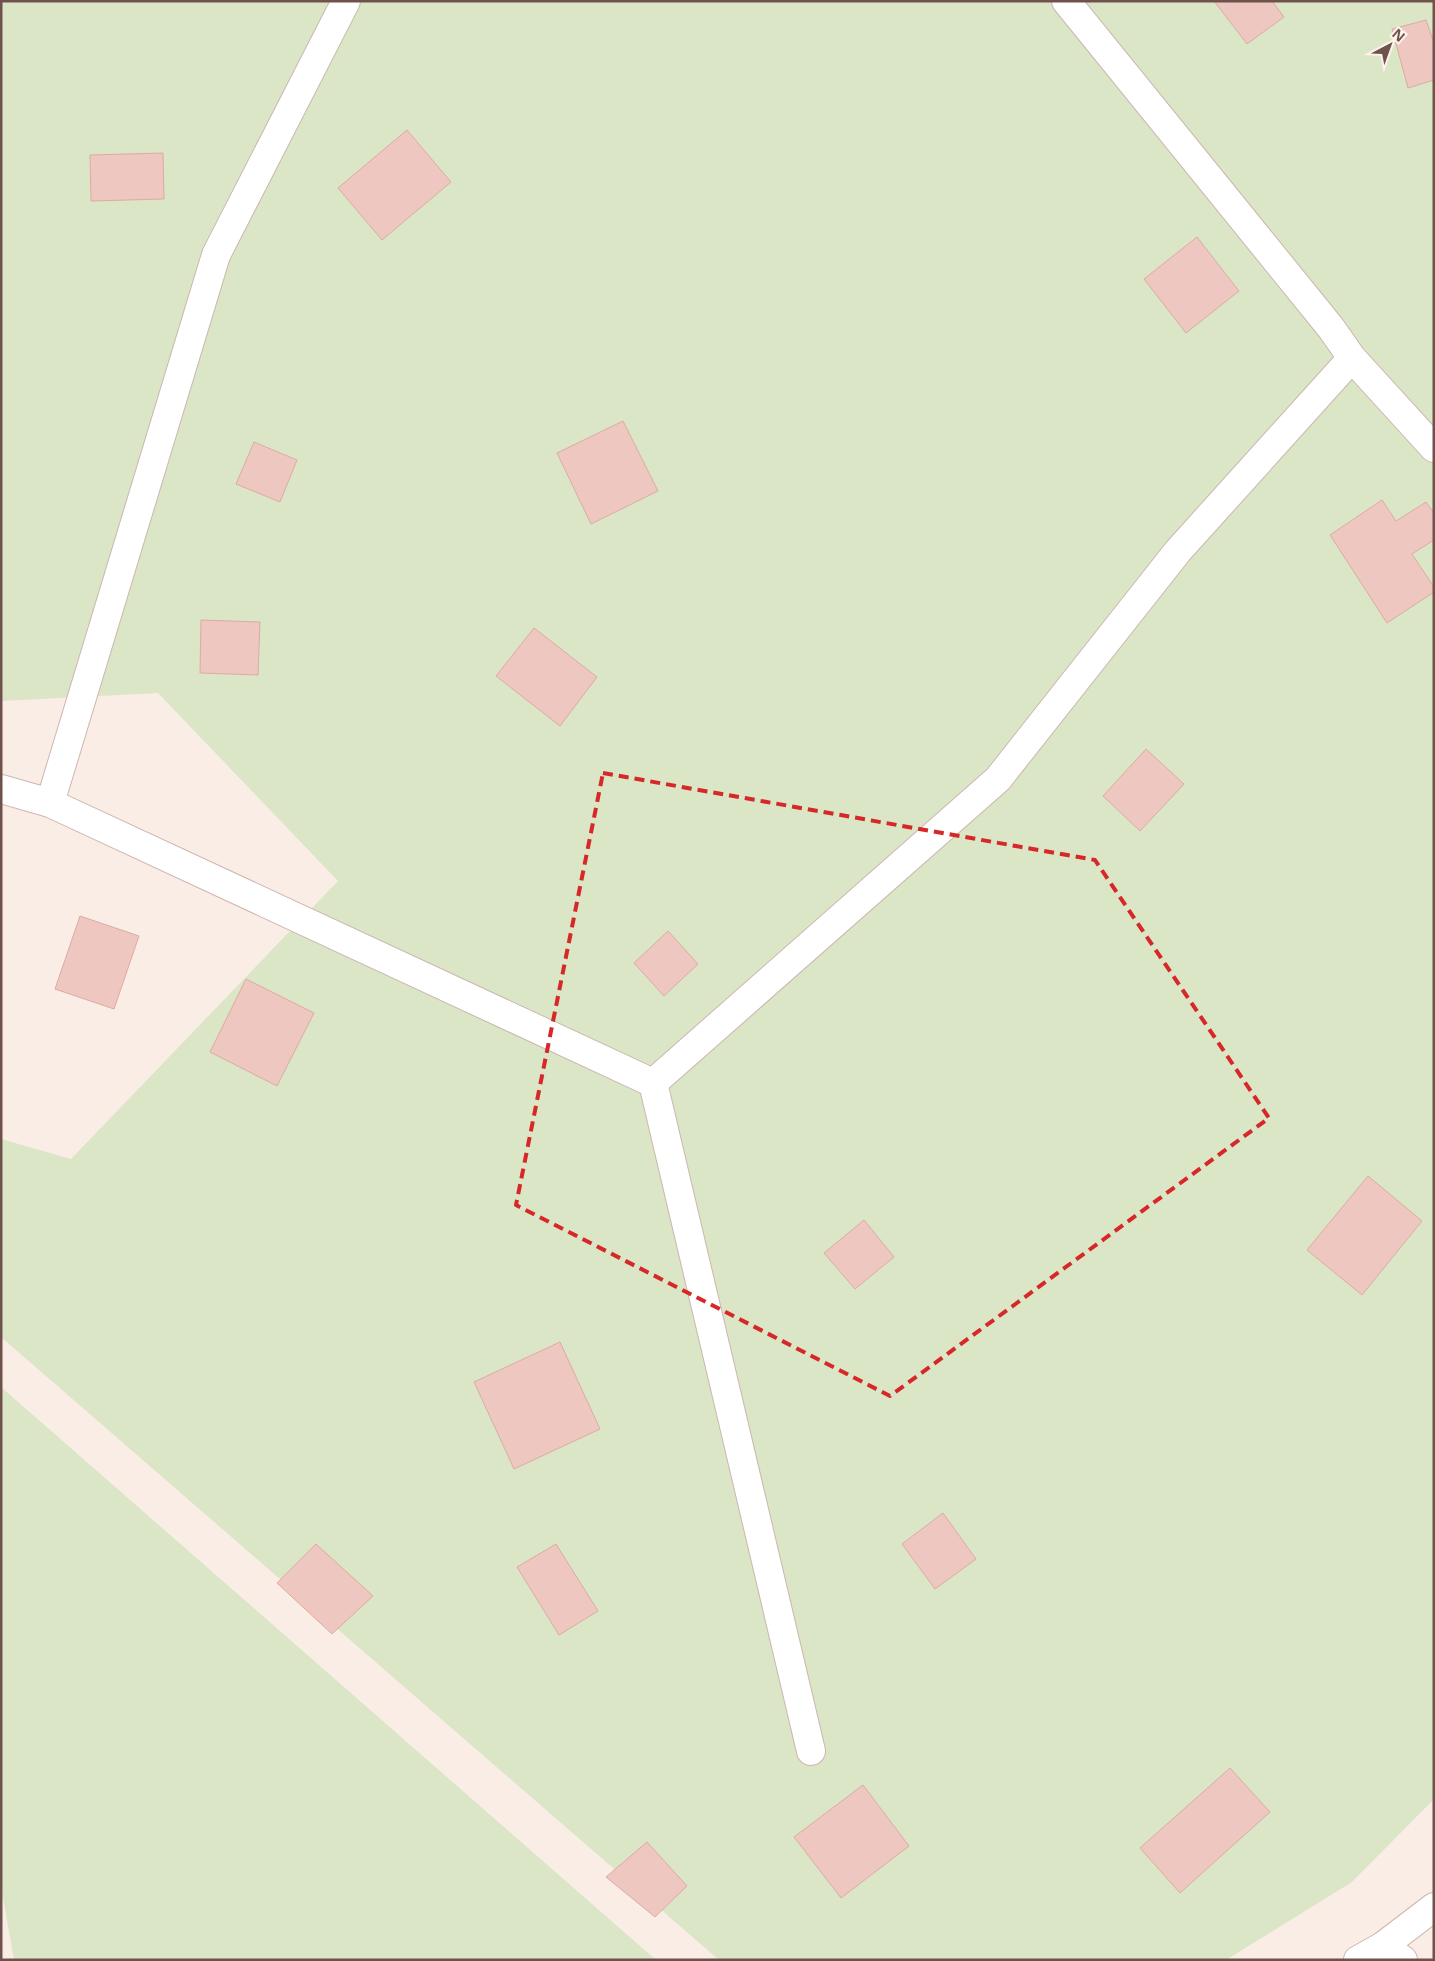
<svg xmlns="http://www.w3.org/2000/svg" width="1435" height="1961" viewBox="0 0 1435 1961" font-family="'Noto Sans',sans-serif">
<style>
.green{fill:#dae6c6}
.building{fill:#edc7c0;stroke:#ddaba2}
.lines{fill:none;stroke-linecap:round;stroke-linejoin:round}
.street-casing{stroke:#cdb6b0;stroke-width:30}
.secondary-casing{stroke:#cfb5ae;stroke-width:30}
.street{stroke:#fff;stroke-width:28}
.secondary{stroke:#fff;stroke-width:28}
.marked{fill:none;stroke:#d62828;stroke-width:4;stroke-dasharray:10 6;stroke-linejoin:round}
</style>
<rect width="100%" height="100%" fill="#faede6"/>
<path class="green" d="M1,1H1434V1799L1352,1882L1226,1960H719L1,1337V1139L71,1159L338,881L158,693L1,701Z
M1,1387L656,1960H14L1,1886Z"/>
<path class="building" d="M1214,1H1272L1284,17L1247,44Z
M1426,20L1434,43V80L1408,88L1392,29Z
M407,130L451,182L382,240L338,188Z
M163,153L164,199L91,201L90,155Z
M1197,237L1239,291L1186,333L1144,279Z
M623,421L658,491L591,524L557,453Z
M254,442L297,460L280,502L236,484Z
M1382,500L1396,521L1426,502L1434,513V540L1412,554L1434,587V592L1387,623L1330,535Z
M201,620L260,622L258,675L200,673Z
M534,628L597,677L560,726L496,676Z
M1146,749L1184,784L1140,831L1103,796Z
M80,916L139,936L114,1009L55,989Z
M668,931L698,964L664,996L634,963Z
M246,979L314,1013L277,1086L210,1052Z
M1368,1176L1422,1221L1362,1295L1307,1250Z
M864,1220L894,1257L855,1289L824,1253Z
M560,1342L600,1429L514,1469L474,1382Z
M943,1513L976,1559L935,1589L902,1544Z
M316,1544L373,1596L332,1634L277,1583Z
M556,1544L598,1611L559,1635L517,1567Z
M1230,1768L1270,1812L1180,1893L1140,1848Z
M863,1785L909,1846L841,1898L794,1837Z
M647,1842L687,1886L655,1917L606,1877Z"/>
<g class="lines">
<g class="street-casing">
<path id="street" d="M1066,1L1331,328L1352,358L1434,448
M1,789L50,803L653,1083
M50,803L216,255L346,1
M653,1083L998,779L1178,551L1352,358
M653,1083L811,1751
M1383,1946L1403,1960"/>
</g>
<g class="secondary-casing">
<path id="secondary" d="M1358,1960L1383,1946L1434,1907"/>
</g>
<use href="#street" class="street"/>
<use href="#secondary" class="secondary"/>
</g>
<path class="marked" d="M603,773L1095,860L1269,1118L890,1396L516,1205Z"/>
<rect width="1435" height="1961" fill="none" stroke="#70524d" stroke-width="5"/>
<g transform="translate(1390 45) rotate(41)" stroke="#fdf2ec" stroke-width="4" paint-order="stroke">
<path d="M0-4L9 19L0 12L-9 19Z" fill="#70524d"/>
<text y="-8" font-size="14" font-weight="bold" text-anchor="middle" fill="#70524d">N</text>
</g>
</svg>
